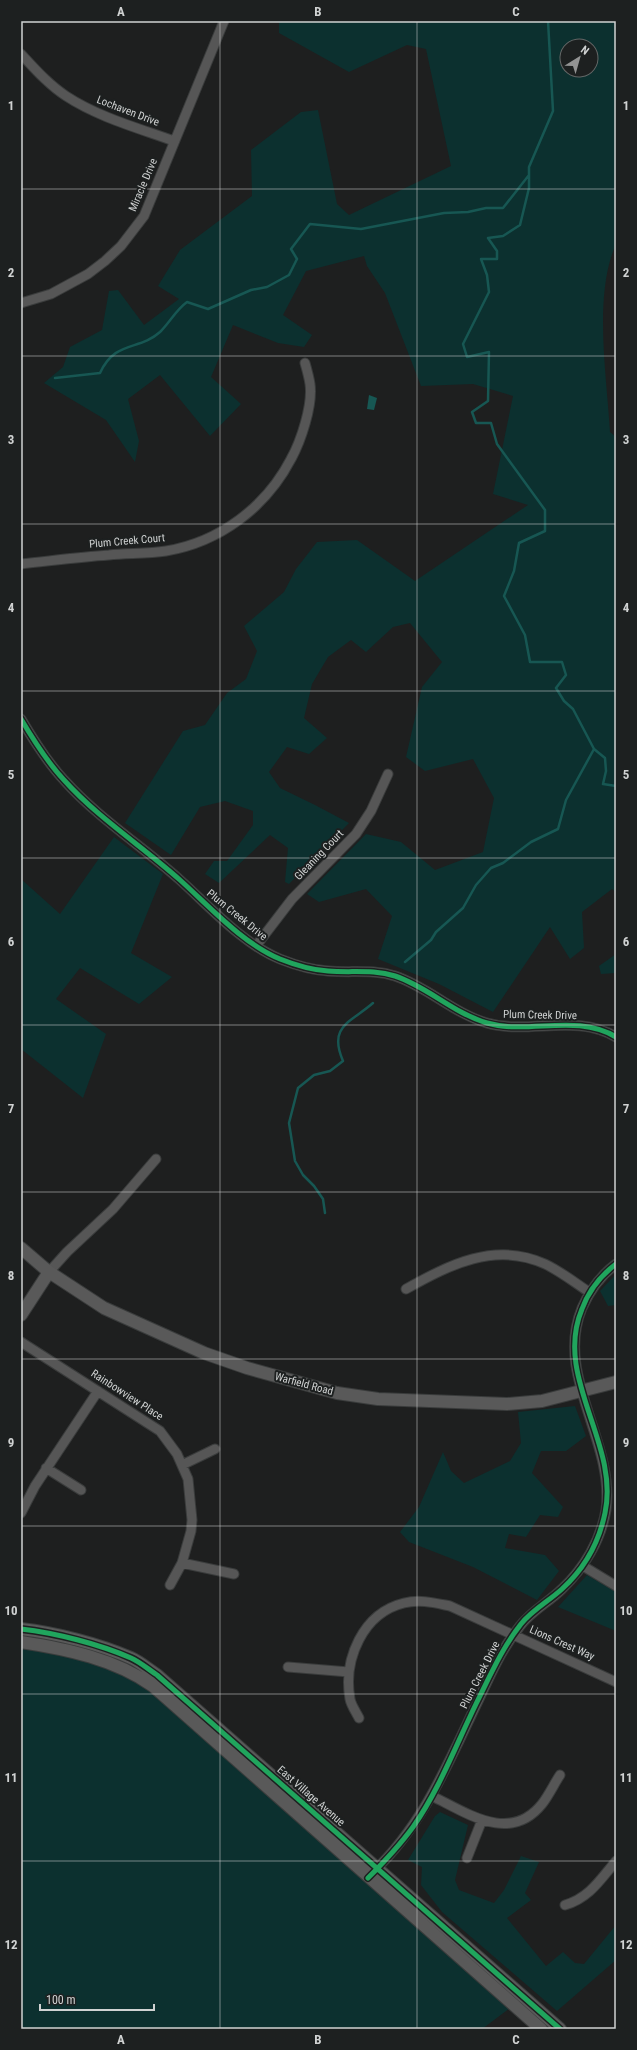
<svg xmlns="http://www.w3.org/2000/svg" width="637" height="2050" viewBox="0 0 637 2050" font-family="'Roboto Condensed',sans-serif">
<style>
.green{fill:#0c302f;fill-rule:evenodd}
.water{fill:#175753}
.lines{fill:none;stroke-linecap:round;stroke-linejoin:round}
.stream{stroke:#175753;stroke-width:2.5}
.street-casing{stroke:#3a3c3c;stroke-width:11}
.secondary-casing{stroke:#3a3c3c;stroke-width:14}
.street{stroke:#565656;stroke-width:9}
.secondary{stroke:#595959;stroke-width:12}
.cycleway-casing{stroke:#1d2020;stroke-width:8}
.cycleway{stroke:#20a55d;stroke-width:5}
.grid{fill:none;stroke:#d0d2d2;stroke-width:1;stroke-opacity:0.55}
.labels{text-anchor:middle;dominant-baseline:central;stroke-width:4;stroke-linejoin:round;paint-order:stroke}
.street-label{font-size:11px;fill:#d0d2d2;stroke:#1d2020}
.neatline{fill:none;stroke:#d0d2d2;stroke-width:1.5}
.grid-label{font-size:13px;text-anchor:middle;font-weight:bold;fill:#d0d2d2}
</style>
<rect width="100%" height="100%" fill="#1e1f1f"/>
<path class="green" d="M279,21H616V244C593,295 607,377 610,432L616,437V892L612,889L582,912L584,948L570,959L550,927L493,1012L439,984L378,959L392,916L366,889L319,902L307,894L366,834L401,842L435,870L483,852L494,798L473,759L425,771L406,757L422,687L442,662L410,623L393,627L366,652L351,640L328,657L312,684L304,718L327,738L309,754L287,747L269,772L280,788L315,805L349,823L289,884L285,882L288,848L270,835L219,883L205,874L214,861H227L253,825V811L225,801L200,807L171,855L125,823L183,731L205,725L227,693L246,679L257,651L244,626L284,592L296,569L317,542L357,540L415,581L528,505L493,494L513,396L473,384L421,386L385,293L367,266L364,256L306,271L283,315L312,335L304,347L278,343L233,325L211,377L241,404L210,436L160,375L128,399L139,441L135,462L106,420L44,383L63,367L70,347L102,330L109,291L118,290L144,325L179,299L158,286L180,250L252,196L251,150L301,112L318,110L337,204L349,215L451,166L426,49L407,45L349,72L279,33ZM567,46H591V70H567Z
M114,837L163,874L131,953L172,977L139,1004L80,968L56,999L106,1034L83,1098L21,1049V879L60,914Z
M616,954V973L601,974L599,966Z
M616,1274V1305L608,1306L600,1291Z
M575,1406L586,1436L566,1451H541L532,1473L563,1507L558,1517L540,1515L526,1537L509,1534L505,1548L545,1555L559,1571L537,1600L473,1567L409,1542L400,1532L419,1507L443,1452L451,1471L464,1483L510,1461L521,1443L518,1412Z
M587,1575L616,1592V1631L558,1607Z
M21,1642L135,1673L514,2005L482,2029H21Z
M440,1812L468,1825L455,1880L459,1890L494,1903L504,1890L521,1856L539,1862L525,1893L531,1900L507,1918L546,1966L563,1952L575,1963L584,1964L616,1925V1960L557,2011L442,1912L421,1885L422,1867L408,1860L435,1816Z"/>
<path class="water" d="M369,395L377,398L374,410L367,409Z"/>
<g class="lines">
<path class="stream" d="M548,21L553,111L529,167V188L520,225L503,236L488,238L497,251V259H481L487,275L489,292L463,344L467,357L489,352L488,401L472,412L476,423H491L497,444L545,510V531L519,543L514,571L504,596L525,635L530,662H562L566,675L556,688L564,701L573,709L594,749L605,758L606,771L603,784L616,786
M55,378L100,373C115,340 139,351 160,332C170,322 176,310 187,302L208,309L251,290L267,287L289,275L297,259L291,249L310,224L361,229L444,213L468,212L486,208H503L529,175
M405,962L431,940L436,932L463,908L476,885L491,868L503,863L531,842L558,829L566,800L594,749
M325,1213L323,1199L314,1186L303,1175L295,1161L289,1123L298,1088L314,1075L330,1071L343,1061C328,1026 350,1023 373,1003"/>
<g class="street-casing">
<path id="street" d="M21,54C35,69 49,85 66,96C98,117 138,128 174,141
M21,303L51,294L88,274L105,261L121,246L144,216L224,21
M21,564C50,561 79,557 109,555C127,553 147,554 166,551C220,542 266,507 291,459C301,441 313,405 310,384C309,377 307,370 305,363
M21,719C34,741 47,762 64,780C98,818 142,846 180,880C209,906 243,944 280,959C295,965 312,970 328,971C351,973 373,969 395,976C428,987 453,1013 487,1023C529,1035 576,1013 616,1037
M256,946L292,899L356,834L371,811L388,774
M49,1272L67,1252L113,1209L156,1159
M406,1289C449,1265 495,1241 545,1264C560,1271 574,1282 589,1292
M21,1342L160,1431L177,1454L188,1479L192,1520L191,1531L182,1563L170,1585
M182,1465L215,1449
M46,1468L81,1490
M21,1513L35,1486L98,1391
M182,1563L234,1574
M583,1566L616,1586
M288,1667L349,1672
M359,1718C356,1712 351,1705 350,1699C343,1659 363,1613 404,1603C420,1599 435,1603 450,1606L616,1682
M432,1796C467,1813 510,1844 542,1804C549,1795 554,1784 560,1775
M467,1858L482,1820
M373,1872C424,1824 449,1761 479,1699C492,1672 501,1650 520,1626C531,1611 549,1602 562,1589C584,1568 601,1540 606,1510C615,1441 554,1376 582,1308C590,1290 600,1276 616,1264
M565,1905C589,1898 600,1880 616,1861"/>
</g>
<g class="secondary-casing">
<path id="secondary" d="M21,1248L49,1272L104,1308L204,1353L247,1368L337,1393L378,1399L507,1404L542,1401L616,1382
M21,1315L49,1272
M21,1629C56,1633 99,1644 131,1658C140,1662 148,1669 157,1675L560,2029
M21,1642C67,1649 115,1659 153,1686L541,2029"/>
</g>
<use href="#street" class="street"/>
<use href="#secondary" class="secondary"/>
<g class="cycleway-casing">
<path id="cycleway" d="M21,719C34,741 47,762 64,780C98,818 142,846 180,880C209,906 243,944 280,959C295,965 312,970 328,971C351,973 373,969 395,976C428,987 453,1013 487,1023C529,1035 576,1013 616,1037
M21,1629C56,1633 99,1644 131,1658C140,1662 148,1669 157,1675L560,2029
M368,1878C383,1863 400,1845 413,1827C439,1790 456,1745 476,1704C490,1676 502,1648 521,1624C532,1610 549,1601 562,1589C584,1569 599,1542 605,1513C620,1443 553,1378 582,1309C589,1290 600,1276 616,1264"/>
</g>
<use href="#cycleway" class="cycleway"/>
</g>
<path class="grid" d="M220,21V2029M417,21V2029M21,189H616M21,356H616M21,524H616M21,691H616M21,858H616M21,1025H616M21,1192H616M21,1359H616M21,1526H616M21,1694H616M21,1861H616"/>
<g class="labels">
<g class="street-label">
<text transform="translate(128 111) rotate(21)">Lochaven Drive</text>
<text transform="translate(143 185) rotate(-67)">Miracle Drive</text>
<text transform="translate(127 541) rotate(-5)">Plum Creek Court</text>
<text transform="translate(319 855) rotate(-46)">Gleaning Court</text>
<text transform="translate(237 915) rotate(39)">Plum Creek Drive</text>
<text transform="translate(540 1015) rotate(1)">Plum Creek Drive</text>
<text transform="translate(304 1384) rotate(15)">Warfield Road</text>
<text transform="translate(127 1395) rotate(33)">Rainbowview Place</text>
<text transform="translate(562 1643) rotate(24)">Lions Crest Way</text>
<text transform="translate(480 1675) rotate(-63)">Plum Creek Drive</text>
<text transform="translate(311 1796) rotate(41)">East Village Avenue</text>
</g>
</g>
<rect width="637" height="2050" fill="none" stroke="#1d2020" stroke-width="44"/>
<g transform="translate(579 58) rotate(37)"><circle r="19" fill="#1d2020" stroke="#656767"/>
<path d="M0-3L7 15L0 10L-7 15Z" fill="#929393"/>
<text y="-6" font-size="11" font-weight="bold" text-anchor="middle" fill="#d0d2d2">N</text>
</g>
<path d="M40 2004v6h114v-6" fill="none" stroke="#d0d2d2" stroke-width="2"/>
<text x="46" y="2004" font-size="12" fill="#d0d2d2" stroke="#1d2020" stroke-width="3" paint-order="stroke">100 m</text>
<rect x="22" y="22" width="593" height="2006" class="neatline"/>
<g class="grid-label">
<text x="121" y="16">A</text>
<text x="318" y="16">B</text>
<text x="516" y="16">C</text>
<text x="11" y="110">1</text>
<text x="626" y="110">1</text>
<text x="11" y="277">2</text>
<text x="626" y="277">2</text>
<text x="11" y="444">3</text>
<text x="626" y="444">3</text>
<text x="11" y="612">4</text>
<text x="626" y="612">4</text>
<text x="11" y="779">5</text>
<text x="626" y="779">5</text>
<text x="11" y="946">6</text>
<text x="626" y="946">6</text>
<text x="11" y="1113">7</text>
<text x="626" y="1113">7</text>
<text x="11" y="1280">8</text>
<text x="626" y="1280">8</text>
<text x="11" y="1447">9</text>
<text x="626" y="1447">9</text>
<text x="11" y="1615">10</text>
<text x="626" y="1615">10</text>
<text x="11" y="1782">11</text>
<text x="626" y="1782">11</text>
<text x="11" y="1949">12</text>
<text x="626" y="1949">12</text>
<text x="121" y="2044">A</text>
<text x="318" y="2044">B</text>
<text x="516" y="2044">C</text>
</g>
</svg>
